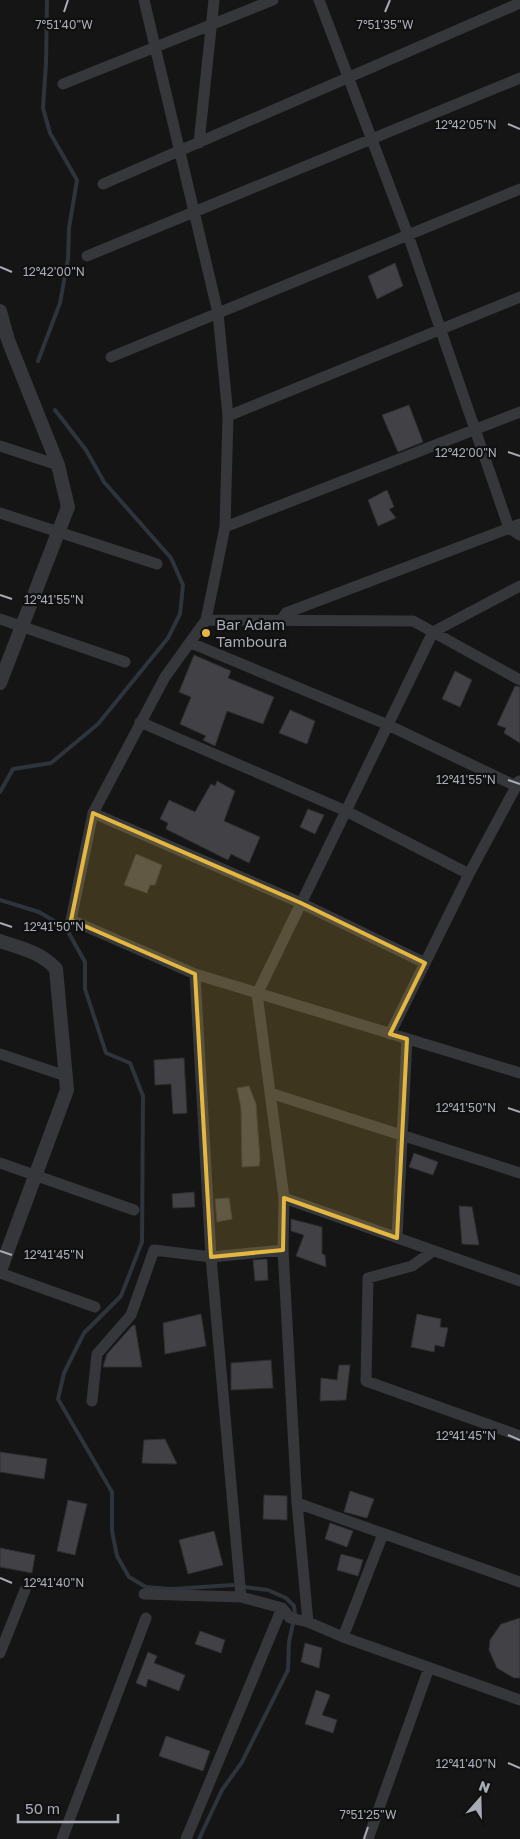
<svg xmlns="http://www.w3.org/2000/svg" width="520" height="1839" viewBox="0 0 520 1839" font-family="'Golos Text',sans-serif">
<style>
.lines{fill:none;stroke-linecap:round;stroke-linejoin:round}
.stream{stroke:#2e343b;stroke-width:4}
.building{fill:#424246;stroke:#2f2f32}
.minor{stroke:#36373b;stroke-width:11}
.tertiary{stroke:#36373b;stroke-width:14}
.marked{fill:#e4b740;fill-opacity:0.2;stroke:#e4b740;stroke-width:4;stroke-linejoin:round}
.ticks{fill:none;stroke:#a8abb6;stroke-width:2}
.poi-dot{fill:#e4b740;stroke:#101011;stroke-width:2}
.labels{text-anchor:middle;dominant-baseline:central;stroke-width:4.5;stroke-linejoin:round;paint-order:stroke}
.poi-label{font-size:15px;fill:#a8abb6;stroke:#101011;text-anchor:start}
.ticks-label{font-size:12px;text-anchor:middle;fill:#a8abb6;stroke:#101011;stroke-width:4.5;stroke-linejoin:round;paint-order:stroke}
</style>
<rect width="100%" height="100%" fill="#151516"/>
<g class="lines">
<path class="stream" d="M38,361L60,303L68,259L69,228L77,180L50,133L43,108L46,63L47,0
M0,792L13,769L51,763L98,724L168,638L180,614L183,585L171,558L104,482L86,450L55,410
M0,900L39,912L66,928L85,962V989L106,1053L130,1063L143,1096L142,1242L121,1296L84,1333L64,1373L58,1399L112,1492V1531L117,1556L129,1577L146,1587L172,1589L233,1585
M199,1839L222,1790L242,1762L288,1670L289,1642L295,1614L294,1606L286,1598L268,1590L244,1587"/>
</g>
<path class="building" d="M395,263L403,286L377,299L368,276Z
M409,405L423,442L398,452L382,415Z
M387,490L394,507L389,509L396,518L378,526L368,500Z
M194,655L231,671L228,678L274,697L263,724L227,711L215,746L203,740L206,736L180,724L191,697L179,692Z
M455,671L472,680L460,707L442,699Z
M515,686L520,687V743L504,733L506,728L497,725Z
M290,710L315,721L307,744L279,733Z
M217,781L235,791L224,821L260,837L249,863L231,854L228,860L166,829L168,823L160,819L169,800L195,812L211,784L215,786Z
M308,809L324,815L315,834L300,827Z
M136,854L162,865L155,885H150L147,893L124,885Z
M184,1058L187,1113L173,1114L171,1084L155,1085L154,1060Z
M249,1086L256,1104L260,1160L259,1166L242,1167L241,1108L237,1088Z
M414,1153L438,1162L433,1175L409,1167Z
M194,1192L195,1207L173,1208L172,1194Z
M229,1198L232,1219L217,1222L215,1199Z
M459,1206L472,1207L479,1245L462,1244Z
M291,1219L322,1227V1254L325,1255L326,1267L296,1256L304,1235L291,1231Z
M267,1259L268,1280L255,1281L253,1260Z
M201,1314L206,1346L165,1354L163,1323Z
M417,1314L441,1319L440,1327L448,1328L444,1347L435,1345L434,1352L411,1347Z
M135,1325L142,1367H103L107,1354L132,1326Z
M271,1360L273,1388L231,1390V1363Z
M339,1365H350L346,1400L320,1401L321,1378L337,1380Z
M165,1439L177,1464L142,1463L144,1440Z
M0,1452L47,1459L44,1479L0,1472Z
M350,1491L374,1499L367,1518L344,1512Z
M264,1495L287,1496V1520L263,1519Z
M68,1500L87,1504L75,1555L57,1551Z
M330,1523L353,1531L347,1547L325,1539Z
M214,1531L223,1565L188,1574L179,1540Z
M0,1548L35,1555L32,1573L0,1567Z
M341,1554L363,1560L358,1576L337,1570Z
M520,1618V1678H514L497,1668L489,1650L490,1640L501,1624Z
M200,1631L225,1640L221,1653L195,1644Z
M305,1643L322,1648L319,1668L301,1662Z
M148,1652L157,1656L154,1663L185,1675L179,1691L148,1679L146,1687L136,1683Z
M316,1690L330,1695L322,1715L337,1720L333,1733L305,1724Z
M166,1736L210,1751L203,1771L159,1756Z"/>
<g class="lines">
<path class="minor" d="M144,0L218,313L228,416L225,527L206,620L165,677L93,813L71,920L195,974L520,1073
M319,0L408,235L509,528L520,535
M63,84L273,0
M199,143L214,0
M103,184L520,3
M87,256L520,78
M111,357L520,189
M228,416L520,297
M0,446L58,465
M0,513L157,564
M225,527L520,412
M0,619L125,662
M206,620L413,621L520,680
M280,622L286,613L520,524
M191,643L388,725L516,786
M140,722L346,811L469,874
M93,813L301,903L425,963
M195,974L211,1257L241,1597
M390,1034L469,874L519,781
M0,1054L66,1076
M270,1093L520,1173
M0,1163L134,1210
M284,1198L520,1281
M397,1238L407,1039
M433,1251L412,1266L368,1278L366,1381L520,1436
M0,1273L95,1307
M92,1401L97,1354L131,1315L154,1250L211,1257L283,1250
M297,1503L520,1582
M144,1594L241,1597L282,1608L290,1618L308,1622L343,1637L520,1700
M308,1622L297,1503L283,1250L284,1198L257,994L433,632L520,586
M343,1637L383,1534
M0,1653L25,1590
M62,1839L146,1618
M186,1839L282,1608
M368,1839L429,1668"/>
<path class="tertiary" d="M0,311L8,340L58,465L68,507L0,683
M0,941C20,948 41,952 56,969L67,1090L0,1271"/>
</g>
<path class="marked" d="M93,813L301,903L425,963L390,1034L407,1039L397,1238L284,1198L283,1250L211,1257L195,974L71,920Z"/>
<path class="ticks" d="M64,12L68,0M385,12L390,0M508,124L520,129M0,267L12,272M508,452L520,456M0,595L12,599M508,780L520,784M0,923L12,927M508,1108L520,1112M0,1251L12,1255M508,1435L520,1440M0,1578L12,1583M508,1763L520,1768M364,1839L368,1827"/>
<circle class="poi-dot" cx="206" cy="633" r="5"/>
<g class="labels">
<g class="poi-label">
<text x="216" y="624">Bar Adam<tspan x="216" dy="17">Tamboura</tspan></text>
</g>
</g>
<g class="ticks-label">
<text x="64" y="29">7°51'40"W</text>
<text x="385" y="29">7°51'35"W</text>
<text x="466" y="129">12°42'05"N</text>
<text x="54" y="276">12°42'00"N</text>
<text x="466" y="457">12°42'00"N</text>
<text x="54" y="604">12°41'55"N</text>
<text x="466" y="784">12°41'55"N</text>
<text x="54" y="931">12°41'50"N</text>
<text x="466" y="1112">12°41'50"N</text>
<text x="54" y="1259">12°41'45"N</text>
<text x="466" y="1440">12°41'45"N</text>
<text x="54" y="1587">12°41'40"N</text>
<text x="466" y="1768">12°41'40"N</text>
<text x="368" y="1819">7°51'25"W</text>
</g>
<g transform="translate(480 1799) rotate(20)" stroke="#101011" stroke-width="4" paint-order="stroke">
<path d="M0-4L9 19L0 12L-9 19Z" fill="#a8abb6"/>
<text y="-8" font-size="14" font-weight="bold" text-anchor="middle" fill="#a8abb6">N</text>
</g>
<path d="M18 1814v8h100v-8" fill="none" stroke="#a8abb6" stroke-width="2.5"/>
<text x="25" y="1814" font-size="15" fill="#a8abb6" stroke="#101011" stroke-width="4" paint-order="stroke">50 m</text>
</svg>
